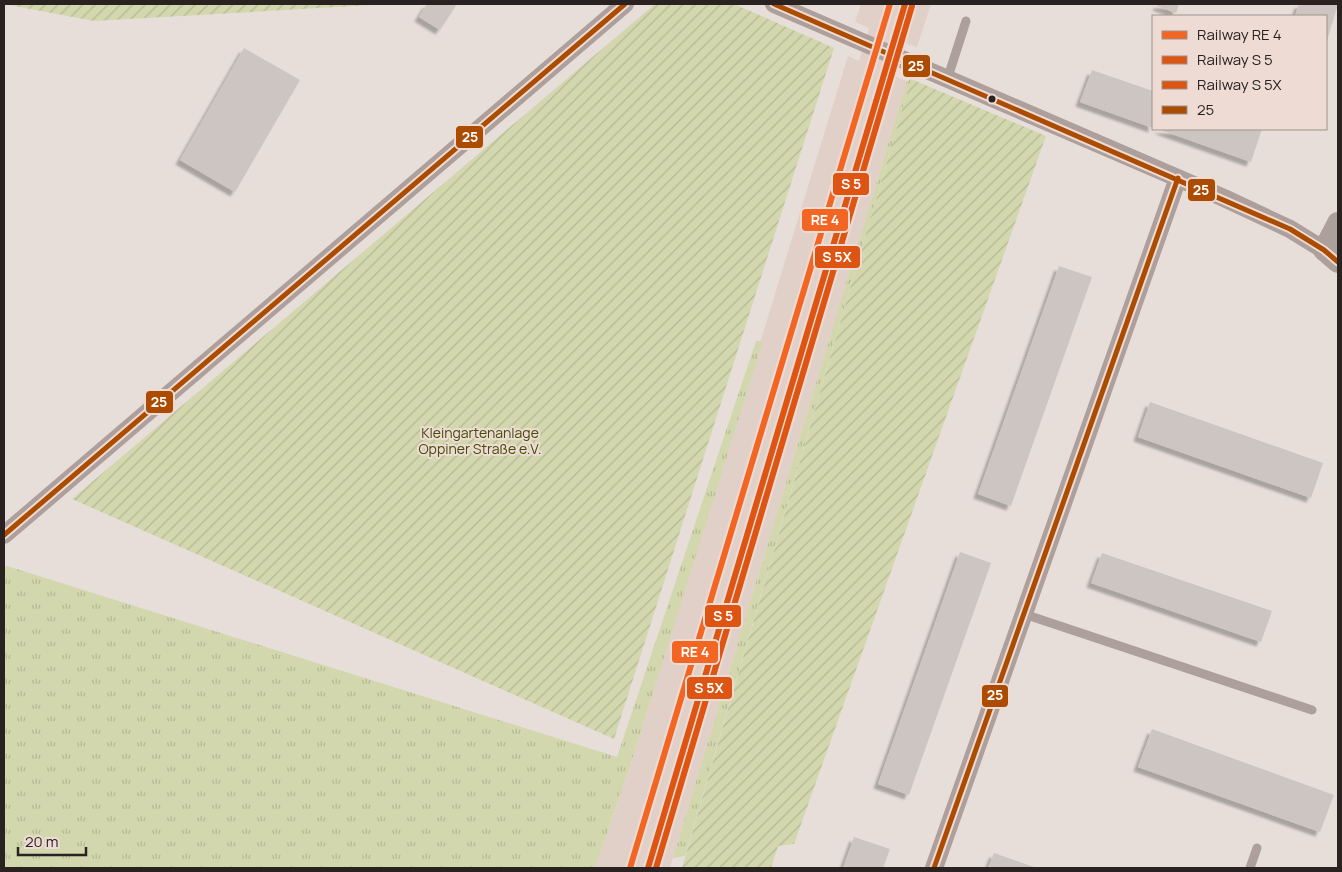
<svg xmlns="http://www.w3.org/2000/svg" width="1342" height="872" viewBox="0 0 1342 872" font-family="Manrope,sans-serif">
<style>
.built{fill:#e1d0c8}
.grass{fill:url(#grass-tufts)}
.garden{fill:url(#garden-furrows)}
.building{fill:#ccc5c1;filter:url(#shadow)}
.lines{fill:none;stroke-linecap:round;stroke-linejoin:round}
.service{stroke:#ad9f9b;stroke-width:9}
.minor{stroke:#ad9f9b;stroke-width:18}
.tertiary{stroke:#ad9f9b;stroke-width:22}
.bus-1-casing{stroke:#eddbd4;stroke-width:9}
.bus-1{stroke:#ab4c00;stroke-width:5}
.rail-1-casing{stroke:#eddbd4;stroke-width:10}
.rail-2-casing{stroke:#eddbd4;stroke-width:10}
.rail-3-casing{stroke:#eddbd4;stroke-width:10}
.rail-1{stroke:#f26522;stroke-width:6}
.rail-2{stroke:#dd5413;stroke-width:6}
.rail-3{stroke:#dd5413;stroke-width:6}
.bus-dot{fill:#292220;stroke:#eddbd4;stroke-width:2}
.labels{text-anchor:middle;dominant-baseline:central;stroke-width:4;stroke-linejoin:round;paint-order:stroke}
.park-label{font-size:14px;fill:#444d07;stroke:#eddbd4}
.line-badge{stroke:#eddbd4;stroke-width:2}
.badge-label{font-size:14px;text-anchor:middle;font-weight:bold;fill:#fff}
</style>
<defs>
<pattern id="grass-tufts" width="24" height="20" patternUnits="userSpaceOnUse" patternTransform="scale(1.25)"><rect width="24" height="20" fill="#d3d7ad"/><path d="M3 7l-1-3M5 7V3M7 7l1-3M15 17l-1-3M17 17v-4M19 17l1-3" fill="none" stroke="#b5b895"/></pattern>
<pattern id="garden-furrows" width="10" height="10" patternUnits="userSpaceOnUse" patternTransform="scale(1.25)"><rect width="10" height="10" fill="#d3d7ad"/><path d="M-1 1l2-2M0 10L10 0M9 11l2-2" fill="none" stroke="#b5b895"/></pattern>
<filter id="shadow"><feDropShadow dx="-4.5" dy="4.5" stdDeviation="1" flood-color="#0004"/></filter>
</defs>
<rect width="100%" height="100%" fill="#e7deda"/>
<path class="built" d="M861,4H931L917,47L905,43L895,76L907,81L670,868H595L631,763L848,56L859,61L869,28L855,22Z"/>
<path class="grass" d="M911,79L685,856L673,858L907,81Z
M756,341H763L631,763L595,868H4V567L7,566L617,757Z"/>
<path class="garden" d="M4,4H389L94,21Z
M655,4H734L834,48L614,739L72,499Z
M911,79L1046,136L794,844L778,846L771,868H682Z"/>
<path class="building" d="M427,4H457L440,30L419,17Z
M1158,4H1179L1176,13L1157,6Z
M1299,4H1338L1326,44V16H1295Z
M244,48L300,80L235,192L180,160Z
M1092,70L1153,91V128L1080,102Z
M1158,129H1262L1251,162Z
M1059,266L1092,277L1011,506L978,494Z
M1150,402L1323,463L1311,498L1138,437Z
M960,552L991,563L909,795L878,784Z
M1102,553L1272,611L1261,642L1091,583Z
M1152,729L1334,795L1320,832L1138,767Z
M854,837L890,849L883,868H843Z
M994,853L1037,868H988Z"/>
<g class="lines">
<path class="service" d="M947,80L966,21
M1024,614L1312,710
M1250,868L1257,848"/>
<path class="minor" d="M774,4L1224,198L1290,229L1324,250
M4,535L625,4
M934,868L1178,178"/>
<path class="tertiary" d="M1338,223L1324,250L1338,262"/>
<g class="bus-1-casing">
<path id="bus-1" d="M774,4L1290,229L1324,250L1338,262
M4,535L625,4
M934,868L1178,178"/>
</g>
<use href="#bus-1" class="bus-1"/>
<g class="rail-1-casing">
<path id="rail-1" d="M630,868L890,4"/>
</g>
<g class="rail-2-casing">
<path id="rail-2" d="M648,868L905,4"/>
</g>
<g class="rail-3-casing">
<path id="rail-3" d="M656,868L912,6"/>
</g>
<use href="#rail-1" class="rail-1"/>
<use href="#rail-2" class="rail-2"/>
<use href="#rail-3" class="rail-3"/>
</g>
<circle class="bus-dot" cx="992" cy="99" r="4.5"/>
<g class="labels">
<g class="park-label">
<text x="480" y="432">Kleingartenanlage<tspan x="480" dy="16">Oppiner Straße e.V.</tspan></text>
</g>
</g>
<g class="line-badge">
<rect x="902" y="54" width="29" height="24" rx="5" fill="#ab4c00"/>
<rect x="455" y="125" width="29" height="24" rx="5" fill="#ab4c00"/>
<rect x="832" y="172" width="38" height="24" rx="5" fill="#dd5413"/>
<rect x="1187" y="178" width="29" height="24" rx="5" fill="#ab4c00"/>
<rect x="801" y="208" width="48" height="24" rx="5" fill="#f26522"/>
<rect x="814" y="245" width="47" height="24" rx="5" fill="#dd5413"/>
<rect x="145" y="390" width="29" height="24" rx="5" fill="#ab4c00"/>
<rect x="704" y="604" width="38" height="24" rx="5" fill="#dd5413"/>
<rect x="671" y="640" width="48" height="24" rx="5" fill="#f26522"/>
<rect x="686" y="676" width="47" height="24" rx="5" fill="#dd5413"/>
<rect x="981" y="684" width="28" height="24" rx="5" fill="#ab4c00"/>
</g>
<g class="badge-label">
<text x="916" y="71">25</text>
<text x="470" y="142">25</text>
<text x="851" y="189">S 5</text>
<text x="1201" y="195">25</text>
<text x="825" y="225">RE 4</text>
<text x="837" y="262">S 5X</text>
<text x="159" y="407">25</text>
<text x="723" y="621">S 5</text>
<text x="695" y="657">RE 4</text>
<text x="709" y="693">S 5X</text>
<text x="995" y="700">25</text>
</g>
<rect width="1342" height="872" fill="none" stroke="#292220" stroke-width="10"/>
<rect x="1152" y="15" width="175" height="115" fill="#eddbd4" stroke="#9f918c"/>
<rect x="1162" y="31" width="25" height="8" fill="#f26522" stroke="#9f918c"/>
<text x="1197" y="40" font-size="15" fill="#292220">Railway RE 4</text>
<rect x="1162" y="56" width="25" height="8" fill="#dd5413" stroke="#9f918c"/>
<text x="1197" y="65" font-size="15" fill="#292220">Railway S 5</text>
<rect x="1162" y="81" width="25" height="8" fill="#dd5413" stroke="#9f918c"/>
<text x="1197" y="90" font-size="15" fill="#292220">Railway S 5X</text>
<rect x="1162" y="106" width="25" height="8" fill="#ab4c00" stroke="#9f918c"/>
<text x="1197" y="115" font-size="15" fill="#292220">25</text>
<path d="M18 847v8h68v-8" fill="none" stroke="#292220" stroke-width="2.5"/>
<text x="25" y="847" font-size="15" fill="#292220" stroke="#eddbd4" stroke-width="4" paint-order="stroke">20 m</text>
</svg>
